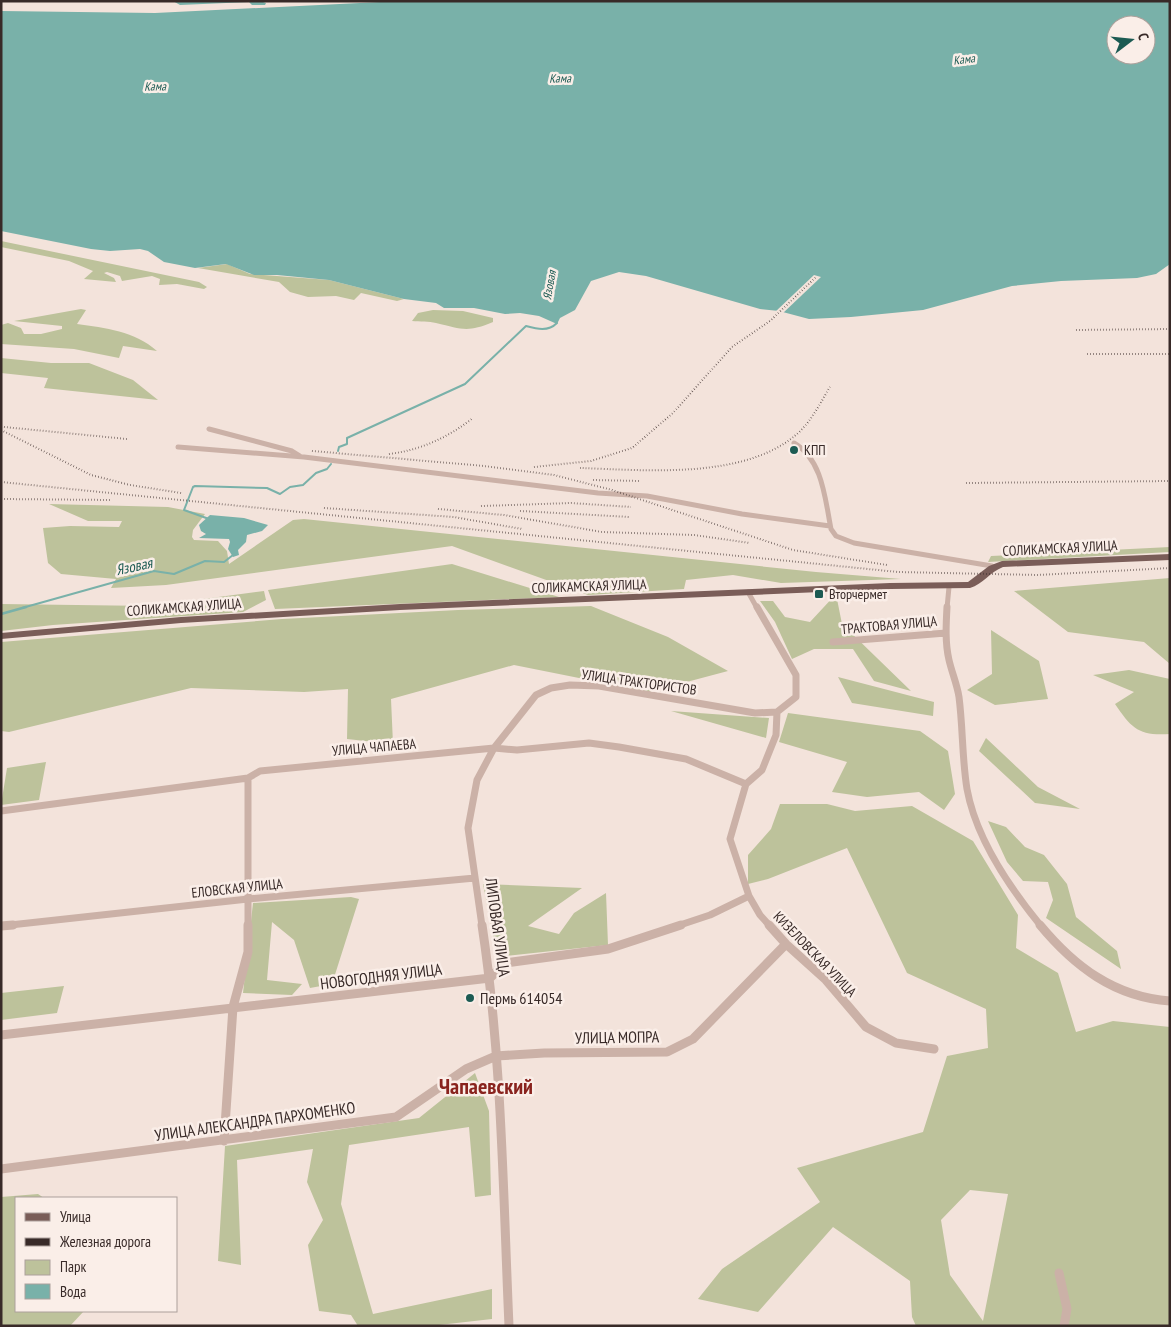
<svg xmlns="http://www.w3.org/2000/svg" width="1171" height="1327" viewBox="0 0 1171 1327" font-family="'PT Sans Narrow',sans-serif">
<style>
.green{fill:#bdc29b;fill-rule:evenodd}
.water{fill:#79b1a9;fill-rule:evenodd}
.pier{fill:#f3e3db}
.lines{fill:none;stroke-linecap:round;stroke-linejoin:round}
.stream-far1{stroke:#79b1a9;stroke-width:2}
.stream{stroke:#79b1a9;stroke-width:2.5}
.minor-far2{stroke:#cbb1a7;stroke-width:5}
.minor-far1{stroke:#cbb1a7;stroke-width:7}
.minor{stroke:#cbb1a7;stroke-width:9}
.primary{fill:#7a5d58;fill-rule:evenodd}
.rail{stroke:#382a28;stroke-width:2;stroke-dasharray:0.5 2.5;stroke-linecap:butt}
.poi-dot{fill:#1c5b53;stroke:#faeee8;stroke-width:2}
.labels{text-anchor:middle;dominant-baseline:central;stroke-width:5;stroke-linejoin:round;paint-order:stroke}
.far-water-label{font-size:12px;font-style:italic;fill:#1c5b53;stroke:#faeee8}
.poi-label{font-size:14px;fill:#382a28;stroke:#faeee8;text-anchor:start}
.street-label{font-size:14px;fill:#382a28;stroke:#faeee8}
.water-label{font-size:15px;font-style:italic;fill:#1c5b53;stroke:#faeee8}
.near-street-label{font-size:16px;fill:#382a28;stroke:#faeee8}
.near-poi-label{font-size:16px;fill:#382a28;stroke:#faeee8;text-anchor:start}
.near-district-label{font-size:22px;font-weight:bold;fill:#89231e;stroke:#faeee8}
</style>
<rect width="100%" height="100%" fill="#f3e3db"/>
<path class="green" d="M1,241L199,282L207,287L204,289L177,284L159,285L160,279L152,276L122,281L120,276L107,272L104,273L114,278L116,282L84,279L93,271L69,261L1,247Z
M227,264L250,274L329,280L404,299L397,301L361,293L354,300L336,296L308,297L290,292L279,282L198,268Z
M81,309L86,310L77,324C105,328 135,331 157,351L123,346L119,358L74,349L1,344V325L8,323L21,328L24,334H41L62,329V326L14,321Z
M433,310L463,311L493,318V322C467,333 462,329 436,323C429,321 420,322 412,321L418,313Z
M1,358L51,363H89L133,380L158,400L44,388L48,378L1,373Z
M49,504L168,507L205,514L193,530L192,537L194,540L218,541L227,551L229,564L293,520L304,519L816,572L901,579L781,583L733,575L686,580L684,589L588,595L452,546L166,585L111,588L116,579L61,574L48,563L43,528L70,526L119,527L122,521H88Z
M1170,547V552L988,562L991,556Z
M452,564L559,597L275,609L268,590Z
M1170,578V664L1144,642L1068,632L1014,591Z
M264,591L266,600L243,612L53,625L1,631V604L151,606Z
M836,594L842,624L911,691L874,681L853,649H814L792,659L775,622L760,601H773L785,617L810,622Z
M591,606L668,637L728,671L649,692L514,665L391,699L393,744L347,739L348,689L304,692L191,688L9,732L1,731V642L282,619L458,610Z
M991,630L1039,661L1048,699L995,705L967,690L992,674Z
M1129,670L1170,679V734C1139,736 1132,729 1115,704L1134,692L1093,675Z
M838,677L934,702L933,716L852,703Z
M671,711L769,718L766,738Z
M788,713L920,731L948,751L955,794L944,810L919,792L867,797L832,792L847,762L779,742Z
M986,738L1038,787L1080,809L1035,803L979,751Z
M46,762L39,800L1,805L7,768Z
M780,804H827L855,811L912,806L973,841L1018,915L1016,948L1058,973L1076,1032L1113,1021L1170,1027V1326H916L912,1317L910,1281L833,1227L758,1312L698,1299L722,1269L820,1202L797,1168L923,1132L947,1056L988,1048L986,1009L907,973L847,848L768,879L748,884V855L771,829ZM970,1190L1008,1194L983,1321L950,1275L941,1220Z
M988,821L1006,827L1025,847L1044,855L1067,884L1076,917L1117,951L1121,969L1046,918L1053,900L1048,882L1023,881L1007,862Z
M483,884L582,888L528,926L559,934L574,913L606,893L608,945L497,957Z
M351,897L359,899L332,984L310,988L294,940L272,922L267,980L302,984L292,995L243,993L253,903Z
M64,986L57,1013L1,1020V993Z
M475,1073L489,1111L491,1195L475,1197L469,1127L349,1145L341,1204L373,1314L492,1289V1319L430,1326H358L351,1315L319,1311L308,1245L323,1220L307,1182L313,1149L237,1160L241,1265L218,1261L225,1146L419,1118Z
M38,1194L44,1198H16V1311H84L70,1326H1V1197Z"/>
<path class="water" d="M173,1H260L266,3L265,5H252L249,2L180,5Z
M400,1H1170V264L1156,274L1137,278L1061,281L1012,286L923,310L851,317L809,319L779,311L760,309L646,276L619,272L591,281L575,310L560,318L557,324L539,316L520,313L505,314L474,308H444L436,303L404,299L329,280L277,275H254L226,264L195,268L164,262L148,251L140,249L110,251L91,249L1,231V11L155,13ZM1116,25H1146V55H1116Z
M210,515L244,518L268,525L262,531L247,535L246,542L238,550L239,555L233,557L228,549L230,542L229,539L199,538L206,534L201,531L199,525Z"/>
<path class="pier" d="M814,275L821,277L782,314L774,313Z"/>
<g class="lines">
<path class="stream-far1" d="M338,451L339,447L347,444V438L465,384L526,326C537,329 548,332 557,323
M209,519L184,510L193,487L195,486L267,488L280,494L290,487L303,485L316,473L327,469L331,464
M22,608L154,571L174,574L205,561L224,562L233,555"/>
<path class="stream" d="M1,614L26,607"/>
<path class="minor-far2" d="M209,429L292,451L300,456
M794,443C823,460 825,499 831,529L836,536L854,543L992,566
M178,447L304,457L598,493L647,496L742,514L830,526
M748,592L757,608
M947,608L949,587"/>
<path class="minor-far1" d="M757,607L796,675V697L777,712L776,735L762,770L746,784L730,839L749,896L760,915L770,926
M947,607C946,625 945,643 949,660C952,673 957,684 959,697C963,728 962,759 967,789C976,839 1009,887 1041,926
M833,642L946,633
M248,778V926
M1,811L248,778L260,771L494,748L517,750L589,743L619,747L686,759L746,784
M1,926L248,899L475,878
M482,926L468,828L477,780L494,748L536,695L551,688L570,685L599,686L755,713L777,712
M677,926L710,915L749,896"/>
<path class="minor" d="M482,925C502,1057 503,1192 509,1326
M769,925L786,944L826,980L866,1027L896,1043L934,1049
M1040,925C1074,966 1114,997 1170,1001
M1,926L13,925
M1,1035L490,978L505,963L608,949L681,925
M224,1141L233,1007L248,952V925
M1,1169L396,1117L466,1069L496,1056L544,1053L667,1052L693,1039L786,944
M1059,1273L1067,1309L1064,1326"/>
<path class="primary" d="M1170,554V560L1003,567C990,572 983,584 970,588L890,589L400,610L181,623L1,639V633L181,617L400,604L890,583L968,582L989,566L1002,561Z"/>
<path class="rail" d="M1076,330L1170,329
M1087,354H1170
M4,427L127,439
M1,430L91,475L130,485L181,493
M312,451L484,466L554,475L612,490L793,550L887,565
M389,454C421,450 447,438 473,418
M534,467L591,461L632,448L673,413L732,347L770,321L816,277
M580,468C646,470 744,480 797,434C812,421 820,403 830,387
M593,480L640,481
M1,482L898,572L1038,575L1170,568
M966,483L1170,481
M1,499L111,500
M481,506L571,503L631,507
M324,508L454,517L522,529
M438,509L504,515L602,532L694,535L750,543
M520,511L630,517"/>
</g>
<g class="poi-dot">
<circle cx="794" cy="450" r="5"/>
<rect x="814" y="589" width="10" height="10" rx="2.5"/>
<circle cx="470" cy="998" r="5"/>
</g>
<g class="labels">
<g class="far-water-label">
<text transform="translate(964 59) rotate(-7)">Кама</text>
<text transform="translate(560 78) rotate(-1)">Кама</text>
<text transform="translate(155 86) rotate(-1)">Кама</text>
<text transform="translate(549 285) rotate(-80)">Язовая</text>
</g>
<g class="poi-label">
<text x="804" y="450">КПП</text>
<text x="829" y="594">Вторчермет</text>
</g>
<g class="street-label">
<text transform="translate(1060 548) rotate(-3)">СОЛИКАМСКАЯ УЛИЦА</text>
<text transform="translate(589 586) rotate(-2)">СОЛИКАМСКАЯ УЛИЦА</text>
<text transform="translate(184 607) rotate(-4)">СОЛИКАМСКАЯ УЛИЦА</text>
<text transform="translate(889 625) rotate(-5)">ТРАКТОВАЯ УЛИЦА</text>
<text transform="translate(639 682) rotate(8)">УЛИЦА ТРАКТОРИСТОВ</text>
<text transform="translate(374 747) rotate(-5)">УЛИЦА ЧАПАЕВА</text>
<text transform="translate(237 888) rotate(-6)">ЕЛОВСКАЯ УЛИЦА</text>
<text transform="translate(815 954) rotate(46)">КИЗЕЛОВСКАЯ УЛИЦА</text>
</g>
<g class="water-label">
<text transform="translate(134 566) rotate(-12)">Язовая</text>
</g>
<g class="near-street-label">
<text transform="translate(498 927) rotate(82)">ЛИПОВАЯ УЛИЦА</text>
<text transform="translate(381 976) rotate(-7)">НОВОГОДНЯЯ УЛИЦА</text>
<text transform="translate(617 1037) rotate(-1)">УЛИЦА МОПРА</text>
<text transform="translate(255 1121) rotate(-8)">УЛИЦА АЛЕКСАНДРА ПАРХОМЕНКО</text>
</g>
<g class="near-poi-label">
<text x="480" y="998">Пермь 614054</text>
</g>
<g class="near-district-label">
<text x="486" y="1086">Чапаевский</text>
</g>
</g>
<rect width="1171" height="1327" fill="none" stroke="#382a28" stroke-width="5"/>
<rect x="15" y="1197" width="162" height="115" fill="#faeee8" stroke="#aca09b"/>
<rect x="25" y="1213" width="25" height="8" fill="#7a5d58" stroke="#aca09b"/>
<text x="60" y="1222" font-size="15" fill="#382a28">Улица</text>
<rect x="25" y="1238" width="25" height="8" fill="#382a28" stroke="#aca09b"/>
<text x="60" y="1247" font-size="15" fill="#382a28">Железная дорога</text>
<rect x="25" y="1260" width="25" height="15" fill="#bdc29b" stroke="#aca09b"/>
<text x="60" y="1272" font-size="15" fill="#382a28">Парк</text>
<rect x="25" y="1284" width="25" height="15" fill="#79b1a9" stroke="#aca09b"/>
<text x="60" y="1297" font-size="15" fill="#382a28">Вода</text>
<g transform="translate(1131 40) rotate(74)"><circle r="24" fill="#faeee8" stroke="#aca09b"/>
<path d="M0-4L9 19L0 12L-9 19Z" fill="#1c5b53"/>
<text y="-8" font-size="14" font-weight="bold" text-anchor="middle" fill="#382a28">С</text>
</g>
</svg>
